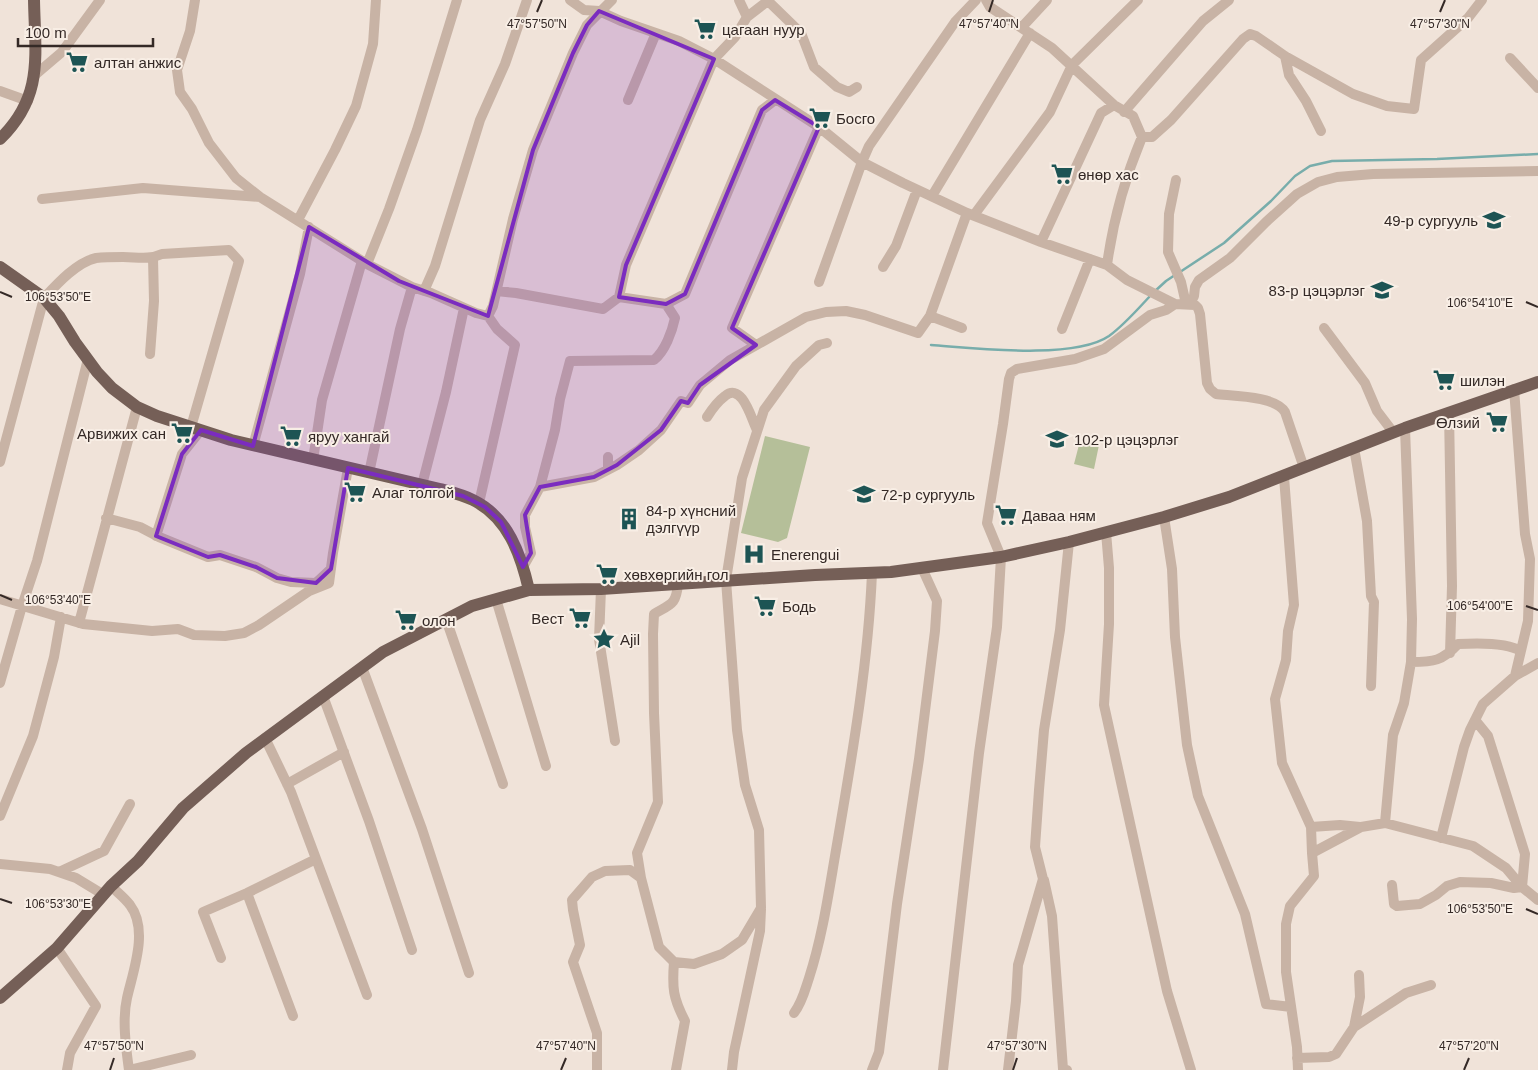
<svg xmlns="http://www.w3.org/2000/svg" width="1538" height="1070" viewBox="0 0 1538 1070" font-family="Arial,sans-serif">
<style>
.green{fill:#b5bf99}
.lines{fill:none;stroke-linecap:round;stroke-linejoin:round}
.stream{stroke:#78adab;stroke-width:2.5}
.minor{stroke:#c8b3a5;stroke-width:10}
.major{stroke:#755f57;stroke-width:12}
.marked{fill:#7b2cbf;fill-opacity:0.2;stroke:#7b2cbf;stroke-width:4;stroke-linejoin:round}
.ticks{fill:none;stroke:#342926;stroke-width:2}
.labels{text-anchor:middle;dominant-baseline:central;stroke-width:4;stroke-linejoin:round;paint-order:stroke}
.poi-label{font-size:15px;fill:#342926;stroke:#f8eee5;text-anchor:start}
.ticks-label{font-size:12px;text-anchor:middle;fill:#342926;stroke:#f8eee5;stroke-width:4;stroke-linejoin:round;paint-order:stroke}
</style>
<rect width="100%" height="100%" fill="#f0e3d9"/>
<path class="green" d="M765,436L810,447L787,538L778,542L741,533Z
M1080,441L1099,445L1094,469L1074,464Z"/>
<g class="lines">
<path class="stream" d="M1180,272L1224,243L1271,201L1295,176L1310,166L1332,161L1437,159L1538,154
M1154,292L1166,281L1175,275
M931,345C974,348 1074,360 1109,336C1124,325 1138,309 1150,296"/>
<path class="minor" d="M195,0L190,31L177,70L180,92L192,109L209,143L236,178L260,197L367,264L412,287L431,293L476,313L488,316
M570,0L584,10L599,11L621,21L679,41L714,59L819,127L862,162L903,183L967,213L1041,242L1107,265L1127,280L1175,304L1195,305L1198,308L1200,314L1207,383L1210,389L1216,394C1233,396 1276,396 1285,412L1304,468
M986,0L990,7L1052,48L1114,105L1133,116L1142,137H1152L1171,120L1243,39L1250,34L1256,36L1285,56L1353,94L1387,106L1414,109L1421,60L1468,18L1482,0
M768,1L801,33L814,67L837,87L849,92L857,87
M747,17L769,0
M1022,27L1047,0
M1285,56L1289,75L1306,101L1321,131
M1510,58L1538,88
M35,75L62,52L100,0
M0,91L28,101
M628,100L656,33
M1124,112L1203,21L1229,0
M1176,180L1169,214L1168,252L1181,282L1186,304
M932,196L1030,33
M42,199L143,188L260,197
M974,215L1050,112L1072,65L1138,0
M298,220L335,150L356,106L373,44L376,0
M1041,242L1101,113L1114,105
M367,264L389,209L417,130L457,0
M1107,265C1113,221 1125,178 1142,137
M883,267L896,246L917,190
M819,282L862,162L869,146L955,22L976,0
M424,291L435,266L480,120L505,64L527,0
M497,291L516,293L603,309L619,297L666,304L685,294L762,110L775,100
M619,297L626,265L714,59L735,37L747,17L739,0
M1190,304L1194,296L1195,287L1199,280L1230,258L1266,222L1297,194L1318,182L1337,177L1373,174L1538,171
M930,316L962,328
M1324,328L1365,383L1377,411L1393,432
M1062,329L1090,259
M756,345L732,328L819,127
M150,354L154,301L153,258
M1514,389L1525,534L1530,559L1528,621L1515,676
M1449,412L1452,586L1450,653
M707,417C712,409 717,402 725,396C742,382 751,418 757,430
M253,446L300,274L309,227
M1354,448L1367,521L1371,596L1374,602L1371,686
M313,460L322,400L362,261
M0,462L44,298C57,284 77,262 96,258C105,257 115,257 123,257C137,257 149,260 162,254L229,250L239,261L191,427
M608,469V457
M369,473L400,329L412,287
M1284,477L1294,605L1288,631L1286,660L1275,699L1282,763L1311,827L1312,853
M422,485L446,392L464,308
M540,487L594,477L617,465L639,450L661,430L681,401L688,403L700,385L730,360L806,317L826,312L846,311L865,315L918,333L930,316L967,213
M479,503L515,345L497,329L488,316L493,306L513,219L533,150L573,53L587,25L612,0
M1164,517L1172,569L1175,637L1187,745L1198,796L1245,914L1266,1004L1291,1007
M106,518L140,527L159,537L208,557L220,555L256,567L277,578L291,582L316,583L331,569
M1106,532L1109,568V624L1104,705L1167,991L1191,1070
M156,536L182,454L201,430
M523,567L531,553L525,527V515L540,487L555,430L560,399L570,361L654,360C665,351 672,332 675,318L666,304
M601,589L599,639L615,741
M0,599L83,624L152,631L178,629L194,635L225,636L244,633L259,625L309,591L329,583L333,553L348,468
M496,599L546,766
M446,619L503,784
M79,623L137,407
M1411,662C1434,662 1442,661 1458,644C1475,643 1506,642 1521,651
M362,667L422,829L469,973
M0,683L22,606L37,561L88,359
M323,696L369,821L412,950
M265,738L291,792L367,995
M287,784L344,752
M0,816L33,736L54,657L61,617
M1385,823L1393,735L1404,703L1411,662L1412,619L1405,428
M1311,827L1340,825L1360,827
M1441,838L1464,747L1470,730L1483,704L1515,676L1538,663
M0,864L50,869L76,878L104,895
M59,872L104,851L130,804
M641,878L637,853L658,802L654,713L653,634L654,614C671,604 676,605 678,584
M1044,880L1052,916L1063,1069L1067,1070
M1392,885L1394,904L1397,906L1420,904L1436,895L1447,886L1460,882L1491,883L1514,888L1522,887L1525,854L1488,736L1475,720
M111,886C117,892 125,898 130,905C149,930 133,971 127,998C122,1020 126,1048 129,1070
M247,893L293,1016
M57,948L96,1006L70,1053L67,1070
M221,958L203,912L247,893L316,859
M674,962C672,988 673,998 685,1021L676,1070
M794,1013C802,1003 805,990 809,978C822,938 828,897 835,856C851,762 868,668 872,573
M1354,1027L1360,997L1359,975
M1297,1058L1329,1057L1336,1054L1354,1027L1406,993L1431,985
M129,1070L191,1055
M597,1070V1033L573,962L580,945L573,910L572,900L592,877L605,871L630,870L641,878L659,947L674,962L694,964L722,954L742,940L761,908L759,830L745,785L737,730L726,580L742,478L764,410L796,366L819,345L827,343
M732,1070L734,1052L760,931L761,909
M872,1070L879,1052L897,904L919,759L935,631L937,601L922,568
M943,1070L979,753L997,627L1001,557L987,523L1003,424L1009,379L1011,373L1017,369L1075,359L1104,349L1150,315L1166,310L1175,304
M1008,1070L1016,1001L1018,965L1043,879L1035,847L1039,790L1044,730L1060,630L1069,542
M1298,1070L1297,1047L1286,972V924L1290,906L1314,876L1312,853L1361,827L1385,823L1473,846L1506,868L1522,887L1538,900"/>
<path class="major" d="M0,139C44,96 35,56 34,0
M0,267L44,298L59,316L75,342L97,372L112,388L137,407L157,416L231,440L440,489C451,492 463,495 473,500C508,517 521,555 529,590
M0,998L57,948L111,886L138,861L183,808L246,753L383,652L472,606L529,590L601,589L815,575L891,572L1001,557L1069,542L1164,517L1229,497L1405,428L1538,382"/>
</g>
<path class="marked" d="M599,11L714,59L626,265L619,297L666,304L685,294L762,110L775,100L819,127L732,328L756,345L700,385L688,403L681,401L661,430L617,465L594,477L540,487L525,515L531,553L523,567L501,522L485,507L463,496L348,468L331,569L316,583L277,578L256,567L220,555L208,557L156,536L182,454L201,430L253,446L309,227L399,281L488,316L533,150L573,53L587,25Z"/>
<path class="ticks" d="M537,12L542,0M989,12L993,0M1440,12L1445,0M0,292L12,297M1526,302L1538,307M0,595L12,600M1526,606L1538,610M0,899L12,903M1526,909L1538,914M110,1070L114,1058M561,1070L566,1058M1013,1070L1017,1058M1464,1070L1469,1058"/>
<defs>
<g id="supermarket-bare" transform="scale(1.725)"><path d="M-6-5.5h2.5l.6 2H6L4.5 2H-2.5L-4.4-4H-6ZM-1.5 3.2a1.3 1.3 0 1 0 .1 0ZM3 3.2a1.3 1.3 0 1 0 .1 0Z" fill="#1d5454" stroke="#f8eee5" stroke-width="2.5" paint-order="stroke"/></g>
<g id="school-bare" transform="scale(1.725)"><path d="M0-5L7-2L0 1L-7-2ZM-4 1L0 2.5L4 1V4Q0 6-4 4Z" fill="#1d5454" stroke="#f8eee5" stroke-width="2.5" paint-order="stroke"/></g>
<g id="building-bare" transform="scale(1.725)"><path d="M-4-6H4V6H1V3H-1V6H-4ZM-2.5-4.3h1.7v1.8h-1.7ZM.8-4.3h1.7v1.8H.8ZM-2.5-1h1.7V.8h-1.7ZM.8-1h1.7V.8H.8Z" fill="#1d5454" stroke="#f8eee5" stroke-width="2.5" paint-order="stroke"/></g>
<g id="hospital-bare" transform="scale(1.725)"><path d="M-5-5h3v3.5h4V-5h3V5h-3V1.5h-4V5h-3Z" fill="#1d5454" stroke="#f8eee5" stroke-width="2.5" paint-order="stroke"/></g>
<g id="sight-bare" transform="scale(1.725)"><path d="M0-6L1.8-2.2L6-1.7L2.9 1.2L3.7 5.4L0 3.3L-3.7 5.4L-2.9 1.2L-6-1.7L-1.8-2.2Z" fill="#1d5454" stroke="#f8eee5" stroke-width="2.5" paint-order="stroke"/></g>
</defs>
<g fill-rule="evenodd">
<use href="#supermarket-bare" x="705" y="29"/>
<use href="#supermarket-bare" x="77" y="62"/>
<use href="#supermarket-bare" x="820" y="118"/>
<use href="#supermarket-bare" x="1062" y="174"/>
<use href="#school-bare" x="1494" y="220"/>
<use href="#school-bare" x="1382" y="290"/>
<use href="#supermarket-bare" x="1444" y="380"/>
<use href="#supermarket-bare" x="1497" y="422"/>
<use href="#supermarket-bare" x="182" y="433"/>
<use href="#supermarket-bare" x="291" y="436"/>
<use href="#school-bare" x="1057" y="439"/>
<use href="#supermarket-bare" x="355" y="492"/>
<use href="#school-bare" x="864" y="494"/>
<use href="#supermarket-bare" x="1006" y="515"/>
<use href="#building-bare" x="629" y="519"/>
<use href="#hospital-bare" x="754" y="554"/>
<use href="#supermarket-bare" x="607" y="574"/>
<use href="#supermarket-bare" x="765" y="606"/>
<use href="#supermarket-bare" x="580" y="618"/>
<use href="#supermarket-bare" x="406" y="620"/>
<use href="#sight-bare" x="604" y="639"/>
</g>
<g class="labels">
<g class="poi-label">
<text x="722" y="29">цагаан нуур</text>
<text x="94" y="62">алтан анжис</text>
<text x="836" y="118">Босго</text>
<text x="1078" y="174">өнөр хас</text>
<text x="1478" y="220" text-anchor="end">49-р сургууль</text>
<text x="1365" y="290" text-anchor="end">83-р цэцэрлэг</text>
<text x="1460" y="380">шилэн</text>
<text x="1480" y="422" text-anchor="end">Өлзий</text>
<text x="166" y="433" text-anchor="end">Арвижих сан</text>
<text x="308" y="436">яруу хангай</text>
<text x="1074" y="439">102-р цэцэрлэг</text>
<text x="372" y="492">Алаг толгой</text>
<text x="881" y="494">72-р сургууль</text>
<text x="646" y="510">84-р хүнсний<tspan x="646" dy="17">дэлгүүр</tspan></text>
<text x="1022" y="515">Даваа ням</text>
<text x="771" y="554">Enerengui</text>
<text x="624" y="574">хөвхөргийн гол</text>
<text x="782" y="606">Бодь</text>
<text x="564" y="618" text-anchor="end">Вест</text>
<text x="422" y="620">олон</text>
<text x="620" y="639">Ajil</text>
</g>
</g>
<g class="ticks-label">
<text x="537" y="28">47°57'50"N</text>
<text x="989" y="28">47°57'40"N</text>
<text x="1440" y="28">47°57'30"N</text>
<text x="58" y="301">106°53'50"E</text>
<text x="1480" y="307">106°54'10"E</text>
<text x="58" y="604">106°53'40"E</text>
<text x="1480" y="610">106°54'00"E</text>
<text x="58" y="908">106°53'30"E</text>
<text x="1480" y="913">106°53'50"E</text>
<text x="114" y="1050">47°57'50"N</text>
<text x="566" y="1050">47°57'40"N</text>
<text x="1017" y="1050">47°57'30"N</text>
<text x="1469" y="1050">47°57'20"N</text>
</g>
<path d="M18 38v8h135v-8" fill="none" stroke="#342926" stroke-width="2.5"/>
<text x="25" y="38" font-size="15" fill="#342926" stroke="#f8eee5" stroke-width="4" paint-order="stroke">100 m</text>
</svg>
